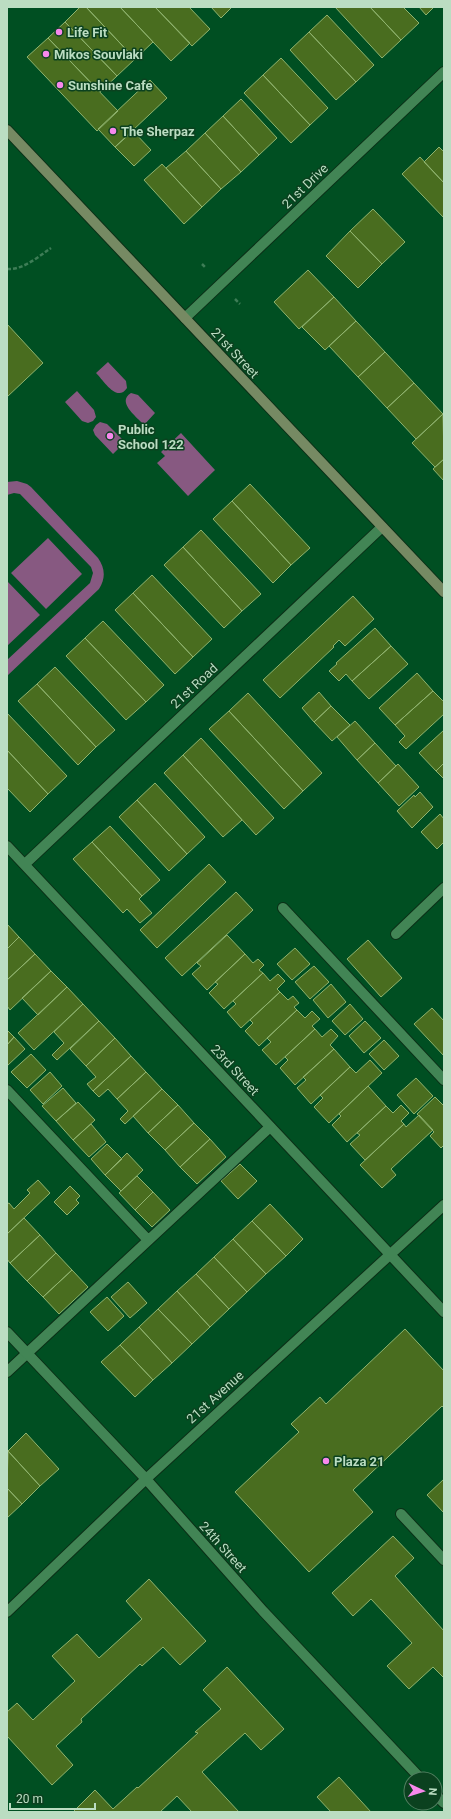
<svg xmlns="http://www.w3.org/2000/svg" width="451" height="1819" viewBox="0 0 451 1819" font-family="Roboto,sans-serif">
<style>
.green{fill:#875981}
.building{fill:#496d1f;stroke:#8fb36e}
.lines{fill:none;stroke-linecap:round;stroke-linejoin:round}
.lane-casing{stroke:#0b2f17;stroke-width:12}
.street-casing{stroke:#0b2f17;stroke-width:12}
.secondary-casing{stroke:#0b2f17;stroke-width:12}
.path{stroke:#3d7d56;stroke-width:2.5;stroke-dasharray:4 2;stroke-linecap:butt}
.lane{stroke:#428555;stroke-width:10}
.street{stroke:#428555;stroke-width:10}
.secondary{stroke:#768a63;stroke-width:10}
.poi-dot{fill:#f788ec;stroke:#0b411f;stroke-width:1.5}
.labels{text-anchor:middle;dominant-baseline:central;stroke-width:3;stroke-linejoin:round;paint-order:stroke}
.poi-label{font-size:13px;font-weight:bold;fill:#bbddc2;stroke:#0b411f;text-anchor:start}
.street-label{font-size:13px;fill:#bbddc2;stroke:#0b411f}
</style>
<rect width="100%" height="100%" fill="#004f22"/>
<path class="green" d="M108,362L126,381L127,388C117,403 104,381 96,373Z
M77,391L94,410L96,417L93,421L88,423L82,421L65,402Z
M131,393L138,395L155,413L144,425C137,417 116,402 131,393Z
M100,422L107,424L125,442L113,454L95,435L93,430L96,425Z
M181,433L215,470L188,496L157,463L165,456L161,452Z
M17,481L27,484L31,487L98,558C105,568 106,578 99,589L7,676V660L90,583L93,573L91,567L20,494L14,493L7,495V482Z
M48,538L82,574L46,609L11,573Z
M7,581L40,615L7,646Z"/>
<path class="building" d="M80,7H86L135,59L117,76L65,22Z
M86,7H120L153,42L135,59Z
M120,7H155L190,43L171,61Z
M155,7H189L210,29L192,46Z
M211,7H232L221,18Z
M335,7H370L401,40L382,58Z
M370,7H403L419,23L401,40Z
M419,7H434L426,15Z
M327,15L374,65L356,82L309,32Z
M65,22L117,76L100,92L48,38Z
M309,32L356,82L336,100L290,50Z
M48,38L118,111L97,131L27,57Z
M281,58L328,108L310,125L263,75Z
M263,75L310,125L291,143L244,93Z
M150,80L167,98L115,147L98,129Z
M241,99L277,138L259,155L223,116Z
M223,116L259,155L241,172L205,133Z
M133,131L151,150L134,166L115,147Z
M205,133L241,172L221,189L186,151Z
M439,147L444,152V183L424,162Z
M186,151L221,189L202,207L166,168Z
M420,157L444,183V218L402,174Z
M162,164L202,207L184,224L144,180Z
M373,209L405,242L382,264L350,231Z
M350,231L382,264L358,288L326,256Z
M308,270L334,297L299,329L274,302Z
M334,297L356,321L325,350L302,327Z
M356,321L385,352L358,377L329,346Z
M7,324L43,363L7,397Z
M385,352L414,383L387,408L358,377Z
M414,383L443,414L416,439L387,408Z
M443,414L444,459L435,467L412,443Z
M444,459V481L433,469Z
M250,484L310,548L291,565L232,501Z
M232,501L291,565L273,583L213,519Z
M201,530L261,594L242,611L183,547Z
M183,547L242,611L224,628L164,565Z
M152,575L212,639L193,657L133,593Z
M133,593L193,657L175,674L115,610Z
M353,596L374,619L345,646L339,640L333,646L334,647L280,698L263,680Z
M103,621L164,685L146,702L85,638Z
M375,628L391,646L352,681L346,674L339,681L329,671L337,664L336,663Z
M85,638L146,702L126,720L66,656Z
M391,646L408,664L369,699L352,681Z
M55,667L115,730L96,747L37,684Z
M417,673L433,691L395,725L379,708Z
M37,684L96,747L78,765L18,701Z
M433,691L444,702V714L406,749L399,742L405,736L395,725Z
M319,692L331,706L314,722L302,708Z
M248,693L322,773L303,791L229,711Z
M331,706L350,725L332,741L314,722Z
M229,711L303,791L284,809L209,729Z
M7,713L67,776L48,794L7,750Z
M355,721L375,743L357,760L337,737Z
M444,730V763L436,771L419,753Z
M201,738L274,818L256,835L183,755Z
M375,743L396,766L378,783L357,760Z
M7,750L48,794L30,812L7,788Z
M183,755L242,820L223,837L164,773Z
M444,763V779L436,771Z
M398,764L419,787L399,806L378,783Z
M155,783L205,837L187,854L137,800Z
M420,792L433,807L412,828L397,811L414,795L415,797Z
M137,800L187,854L169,871L119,817Z
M440,814L444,819V842L437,849L421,832Z
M110,826L160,880L142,896L92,842Z
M92,842L142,896L139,899L152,913L140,923L127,909L123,913L73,859Z
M209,864L226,882L157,948L140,930Z
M236,892L253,910L182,976L165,958Z
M7,924L19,937L7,949Z
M227,935L245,954L207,990L192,974L201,966L197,963Z
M19,937L35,954L7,980V949Z
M368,940L402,978L381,997L347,959Z
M295,948L310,964L292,980L277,964Z
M35,954L51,971L10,1010L7,1006V980Z
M245,954L253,963L258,959L264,965L259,970L263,973L224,1009L209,993L218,984L215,982Z
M314,966L329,982L310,999L295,982Z
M51,971L67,987L38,1015L22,998Z
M263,973L270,981L278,974L285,981L277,989L280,992L241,1028L227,1012L236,1004L233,1001Z
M331,984L346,1002L328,1018L313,1000Z
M67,987L83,1004L34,1050L18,1033Z
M280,992L288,1000L293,996L299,1003L294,1007L297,1010L259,1046L245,1031L253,1023L250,1020Z
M83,1004L99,1021L57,1060L52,1055L64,1043L54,1032Z
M350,1004L363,1019L345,1035L332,1021Z
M432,1008L444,1021V1056L414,1024Z
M297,1010L305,1018L312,1011L320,1019L312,1026L315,1029L276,1065L262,1050L271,1042L267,1038Z
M99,1021L115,1038L86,1066L70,1049Z
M365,1021L381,1038L364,1053L349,1036Z
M315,1029L322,1037L331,1029L338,1036L330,1045L334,1049L295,1085L280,1068L288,1060L285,1057Z
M7,1030L14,1037L7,1045Z
M14,1037L25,1049L7,1066V1045Z
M115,1038L131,1056L93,1091L87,1084L96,1077L86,1066Z
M384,1040L399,1056L384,1070L369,1054Z
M334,1049L350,1067L311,1104L297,1088L306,1080L303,1077Z
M31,1054L46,1070L27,1088L11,1072Z
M131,1056L146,1072L117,1099L108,1089L99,1097L93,1091Z
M370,1060L382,1073L329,1123L314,1107L323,1098L320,1095L350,1067L356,1073Z
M50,1072L62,1086L43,1104L30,1090Z
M146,1072L162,1089L125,1124L120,1119L128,1111L117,1099Z
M416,1078L433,1096L414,1114L397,1095Z
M368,1086L386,1106L347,1142L332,1125L341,1116L339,1114Z
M63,1088L76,1103L56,1121L42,1106Z
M162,1089L178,1105L148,1133L133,1116Z
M435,1097L444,1106V1145L441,1148L430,1136L434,1132L417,1114Z
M78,1102L95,1120L73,1140L56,1121Z
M178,1105L194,1123L165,1150L148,1133Z
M401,1105L409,1113L401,1121L404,1124L365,1160L350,1144L360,1135L357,1133L386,1106L393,1113Z
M419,1115L433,1130L391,1169L396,1175L382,1188L360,1165L404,1124L406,1127Z
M194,1123L210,1139L180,1167L165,1150Z
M91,1124L106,1142L89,1157L73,1140Z
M210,1139L226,1157L197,1184L180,1167Z
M107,1144L122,1159L105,1175L91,1159Z
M127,1153L143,1170L121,1191L105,1175Z
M240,1164L257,1181L238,1199L221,1181Z
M137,1176L153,1192L135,1210L119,1193Z
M38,1180L50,1193L7,1234V1204L9,1203L14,1209L30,1193L27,1190Z
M70,1186L80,1196L76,1200L79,1203L67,1215L54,1202Z
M153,1192L170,1210L152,1227L135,1210Z
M270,1204L303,1239L286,1256L252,1221Z
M24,1218L40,1235L10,1263L7,1259V1234Z
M252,1221L286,1256L266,1274L233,1239Z
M40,1235L56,1253L27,1281L10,1263Z
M233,1239L266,1274L247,1292L214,1257Z
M56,1253L72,1270L43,1297L27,1281Z
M214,1257L247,1292L229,1309L196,1274Z
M72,1270L88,1287L59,1314L43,1297Z
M196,1274L229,1309L210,1327L177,1291Z
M128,1282L147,1303L130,1318L111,1297Z
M177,1291L210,1327L192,1344L158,1309Z
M107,1297L124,1316L108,1331L90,1312Z
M158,1309L192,1344L172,1363L139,1327Z
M139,1327L172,1363L153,1380L120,1345Z
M405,1329L444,1371V1408L442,1406L353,1490L373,1512L309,1572L235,1492L299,1432L291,1424L320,1397L326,1404Z
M120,1345L153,1380L135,1397L101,1362Z
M26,1433L59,1469L40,1486L8,1451Z
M8,1451L40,1486L22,1504L7,1488Z
M444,1479V1513L427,1495Z
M7,1488L22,1504L7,1518Z
M393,1536L414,1558L395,1576L444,1631V1678L433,1667L409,1689L387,1666L412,1643L371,1599L353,1616L332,1593Z
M149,1579L206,1641L180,1665L163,1647L142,1666L140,1664L81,1719L82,1722L56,1746L73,1765L52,1785L7,1736V1712L17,1703L33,1720L75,1681L52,1656L77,1634L99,1658L142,1619L126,1601Z
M227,1667L284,1729L261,1750L245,1733L202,1772L239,1812H192L177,1796L160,1812H73L95,1790L113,1809L137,1787L138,1788L198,1733L195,1732L221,1709L203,1690Z
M339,1777L371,1812H331L317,1797Z"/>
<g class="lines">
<g class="lane-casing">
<path id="lane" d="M283,908L444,1080
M396,934L444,888
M7,1090L148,1240
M7,1372L270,1127
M401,1514L444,1560"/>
</g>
<g class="street-casing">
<path id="street" d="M185,318L444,72
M7,846L444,1312
M25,864L382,527
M7,1332L146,1479L263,1611L421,1779
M7,1612L146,1479L444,1205
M435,1794L444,1803"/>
</g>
<g class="secondary-casing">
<path id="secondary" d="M7,130L444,592"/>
</g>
<path class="path" d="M202,264L206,268
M7,269C23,270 38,257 51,248
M235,299L240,304"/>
<use href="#lane" class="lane"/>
<use href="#street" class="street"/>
<use href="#secondary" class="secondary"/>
</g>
<g class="poi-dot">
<circle cx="59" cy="32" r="4"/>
<circle cx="46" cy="54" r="4"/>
<circle cx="60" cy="85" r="4"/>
<circle cx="113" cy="131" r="4"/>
<circle cx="110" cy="436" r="4"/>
<circle cx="326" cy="1461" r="4"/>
</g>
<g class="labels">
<g class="poi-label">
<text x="67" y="32">Life Fit</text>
<text x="54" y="54">Mikos Souvlaki</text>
<text x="68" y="85">Sunshine Cafe</text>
<text x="121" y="131">The Sherpaz</text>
<text x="118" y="429">Public<tspan x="118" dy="15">School 122</tspan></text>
<text x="334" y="1461">Plaza 21</text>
</g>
<g class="street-label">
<text transform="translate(305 186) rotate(-44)">21st Drive</text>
<text transform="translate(235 353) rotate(47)">21st Street</text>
<text transform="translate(194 686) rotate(-43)">21st Road</text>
<text transform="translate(235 1070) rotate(47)">23rd Street</text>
<text transform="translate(215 1397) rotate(-42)">21st Avenue</text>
<text transform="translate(223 1547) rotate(48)">24th Street</text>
</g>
</g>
<rect width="451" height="1819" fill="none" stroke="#bbddc2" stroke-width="16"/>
<g transform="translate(423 1791) rotate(94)"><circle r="19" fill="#0b411f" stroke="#517f60"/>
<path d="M0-3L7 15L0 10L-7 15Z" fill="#f788ec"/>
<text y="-6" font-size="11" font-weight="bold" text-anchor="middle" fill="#bbddc2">N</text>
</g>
<path d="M10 1803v6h85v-6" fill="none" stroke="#bbddc2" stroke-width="2"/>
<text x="16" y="1803" font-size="12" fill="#bbddc2" stroke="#0b411f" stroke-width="3" paint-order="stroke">20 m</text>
</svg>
